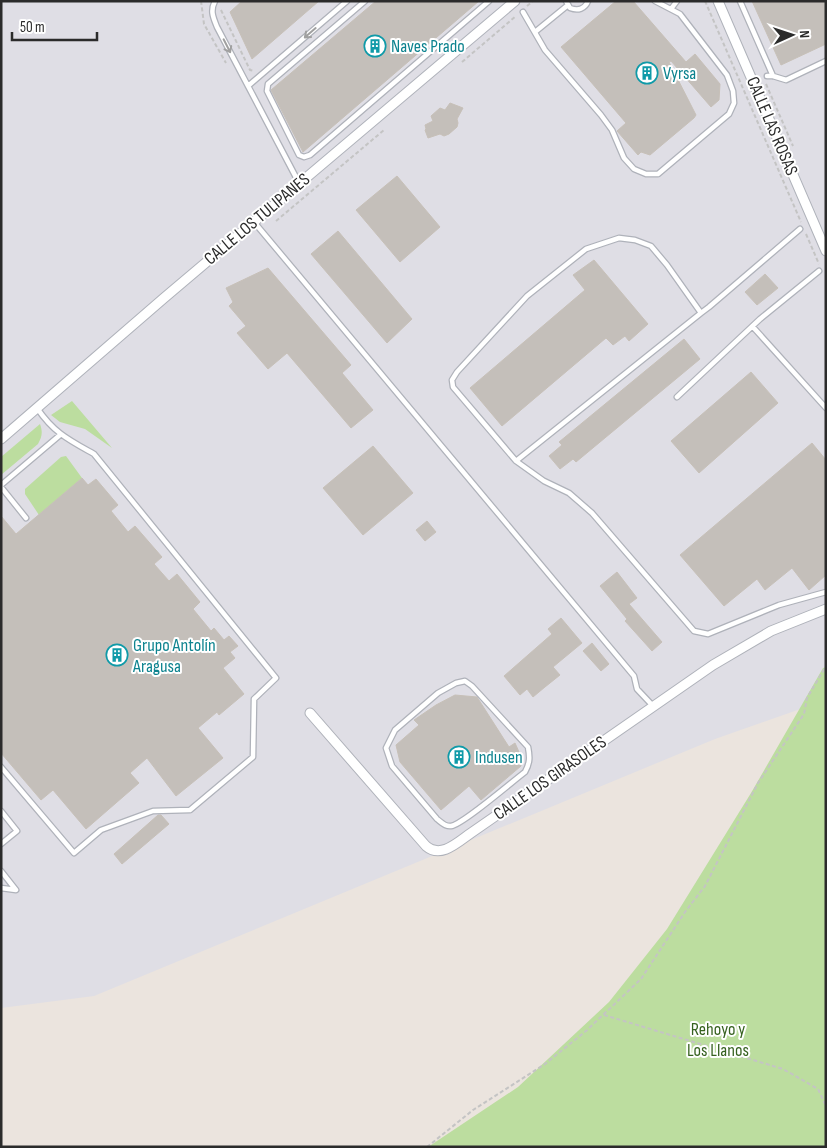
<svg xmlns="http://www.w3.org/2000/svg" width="827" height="1148" viewBox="0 0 827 1148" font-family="'Sofia Sans Condensed',sans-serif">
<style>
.industrial{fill:#dfdee5}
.green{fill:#bcdd9f}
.building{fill:#c4bfba;stroke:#c7c0b8}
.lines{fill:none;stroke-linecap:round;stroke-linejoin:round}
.lane-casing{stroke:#afb2ba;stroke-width:7}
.street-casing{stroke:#afb2ba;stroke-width:11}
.path{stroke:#c4c4c4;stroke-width:2;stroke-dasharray:4 2.5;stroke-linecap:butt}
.lane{stroke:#fff;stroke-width:4.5}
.street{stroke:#fff;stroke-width:9}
.oneway{stroke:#a0a0a0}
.labels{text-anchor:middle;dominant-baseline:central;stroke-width:4;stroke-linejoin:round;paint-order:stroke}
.culture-label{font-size:18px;fill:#0d838f;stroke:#fff;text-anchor:start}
.street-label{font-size:18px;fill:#2b2b2b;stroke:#fff}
.park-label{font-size:18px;fill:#376220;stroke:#fff}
</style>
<rect width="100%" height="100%" fill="#ebe4de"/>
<path class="industrial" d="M1,1H826V700L715,739L94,996L1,1008Z"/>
<path class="green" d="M72,401L112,448L85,429L60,422L51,415Z
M40,424C43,432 42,437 38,444L1,475V457Z
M66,456L82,478L39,515L25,494V489L61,457Z
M826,667V1147H428L518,1087L609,1002L667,929L751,793L823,668Z"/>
<path class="building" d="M242,1H319L252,59L230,12Z
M376,1H479L303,152L271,90Z
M616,1H633L686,62L695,54L720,84L719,100L711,107L671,61L669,62L696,115L694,118L650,155L641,152L638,155L617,131L626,123L561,47Z
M752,1H826V44L781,65Z
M450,103L463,108L457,119L458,123L457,127L449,134L444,136L440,134L428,138L425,130L426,129L425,125L433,121L431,116L440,108L445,110Z
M397,176L440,227L400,262L356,210Z
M338,231L412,319L387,343L311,254Z
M594,260L648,324L629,341L625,336L613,345L606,338L502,426L470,388L585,290L573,275Z
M268,268L351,365L342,373L373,410L351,428L287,353L268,369L237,333L246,326L229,306L233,302L226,288Z
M765,274L778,288L757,305L745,292Z
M684,339L700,359L576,462L573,459L560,469L549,456L562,445L559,442Z
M751,372L778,403L699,473L671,441Z
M812,443L826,460V575L809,590L792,568L765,590L757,579L724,606L680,555Z
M373,446L413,493L363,535L323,488Z
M82,478L88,485L96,479L118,505L111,511L128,532L135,526L162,557L154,564L169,581L177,574L200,602L193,609L211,631L214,628L224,640L229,636L238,646L230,652L235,658L223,668L244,694L219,715L217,712L198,728L223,758L176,796L147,758L130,773L139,783L86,829L53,790L41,800L1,753V516L16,534Z
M427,521L436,532L425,541L416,530Z
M617,572L637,598L629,604L662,642L652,651L625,621L627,619L600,586Z
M561,618L582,643L553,667L560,675L545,687L533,697L527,689L520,695L504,676L552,634L548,629Z
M592,643L609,664L601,671L583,651Z
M455,695L477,697L509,747L515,743L519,752L521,766L481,800L469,786L441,810L400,762L396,745L419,725L414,720L436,705Z
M158,815H161L169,824L122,864L114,854Z"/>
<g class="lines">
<g class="lane-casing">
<path id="lane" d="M215,1C210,11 213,17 217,27L299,183
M365,1L268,84L267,91L299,155L304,157L310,155L489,1
M566,1L570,8C578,11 585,9 588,1
M740,1L773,76
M671,9L677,1
M523,12L545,50L601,115L612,130L624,158L634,169L646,174H658L729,114L734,103L733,91L727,75L680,14L655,1
M535,32L568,5
M767,76H773L786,80L826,61
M248,86L347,1
M254,222L634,676L637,689L653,706
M701,313L667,265L651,246L635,240L619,238L586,249L527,296L457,372L452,380L453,387L516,461L701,313L709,307L800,229
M753,327L826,408
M677,397L760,319L819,271
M516,461L544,481L569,493L592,513L694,631L708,634L779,605L826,592
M1,485L60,435
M1,487L26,518
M465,681L472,686L528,747C530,757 530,763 525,772C513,781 462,825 451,826C445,827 441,822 437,819L392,766L386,748L395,730L438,693L456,683Z
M1,767L74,853L101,830L153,811L190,810L253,757L254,699L276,678L94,454C69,440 54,433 37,408
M1,811L17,831L1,844
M1,871L16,890L1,888"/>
</g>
<g class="street-casing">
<path id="street" d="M718,1L826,251
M1,439L164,298L515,1
M310,713L426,846C441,859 458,842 471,833L713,665L771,631L826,609"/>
</g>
<path class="path" d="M201,1L204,24L226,63
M705,1L801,222
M527,6L533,1
M221,10L250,70L254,71
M462,62L516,16
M766,84L793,146
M276,221L384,130
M806,234L819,264
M604,1015L783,1069L818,1089L826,1106
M427,1147L473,1110L545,1064L586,1031L641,979L685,912L705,886L758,783L804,714L807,698L826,666"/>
<use href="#lane" class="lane"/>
<use href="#street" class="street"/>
</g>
<defs><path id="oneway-shaft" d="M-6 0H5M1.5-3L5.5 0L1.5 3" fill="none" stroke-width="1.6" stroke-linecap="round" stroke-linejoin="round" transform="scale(1.25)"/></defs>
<g class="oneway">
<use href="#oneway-shaft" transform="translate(310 33) rotate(139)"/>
<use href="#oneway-shaft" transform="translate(227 46) rotate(63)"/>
</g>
<defs>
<g id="building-ring" transform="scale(1.125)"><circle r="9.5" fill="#fff" stroke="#0f9aa8" stroke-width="1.5"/><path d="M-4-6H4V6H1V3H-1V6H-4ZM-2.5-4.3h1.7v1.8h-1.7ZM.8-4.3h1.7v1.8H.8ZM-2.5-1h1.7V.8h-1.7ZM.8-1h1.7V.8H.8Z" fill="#0f9aa8"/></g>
</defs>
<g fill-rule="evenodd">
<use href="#building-ring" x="375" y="46"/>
<use href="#building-ring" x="647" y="73"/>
<use href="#building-ring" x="117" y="655"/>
<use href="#building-ring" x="459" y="757"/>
</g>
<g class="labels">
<g class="culture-label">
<text x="391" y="46">Naves Prado</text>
<text x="663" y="73">Vyrsa</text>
<text x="133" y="645">Grupo Antolín<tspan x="133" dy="21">Aragusa</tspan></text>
<text x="475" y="757">Indusen</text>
</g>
<g class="street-label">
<text transform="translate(772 126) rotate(67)">CALLE LAS ROSAS</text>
<text transform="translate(257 219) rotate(-40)">CALLE LOS TULIPANES</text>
<text transform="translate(550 778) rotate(-35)">CALLE LOS GIRASOLES</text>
</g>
<g class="park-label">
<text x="718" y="1029">Rehoyo y<tspan x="718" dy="21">Los Llanos</tspan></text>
</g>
</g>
<rect width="827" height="1148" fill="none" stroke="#2b2b2b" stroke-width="5"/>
<g transform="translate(792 35) rotate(87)" stroke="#ffffff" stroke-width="4" paint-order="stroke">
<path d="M0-4L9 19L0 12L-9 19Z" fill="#2b2b2b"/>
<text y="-8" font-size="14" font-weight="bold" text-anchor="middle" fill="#2b2b2b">N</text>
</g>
<path d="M12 32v8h85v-8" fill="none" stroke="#2b2b2b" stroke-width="2.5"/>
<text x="20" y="32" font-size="15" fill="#2b2b2b" stroke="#ffffff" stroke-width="4" paint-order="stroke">50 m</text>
</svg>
